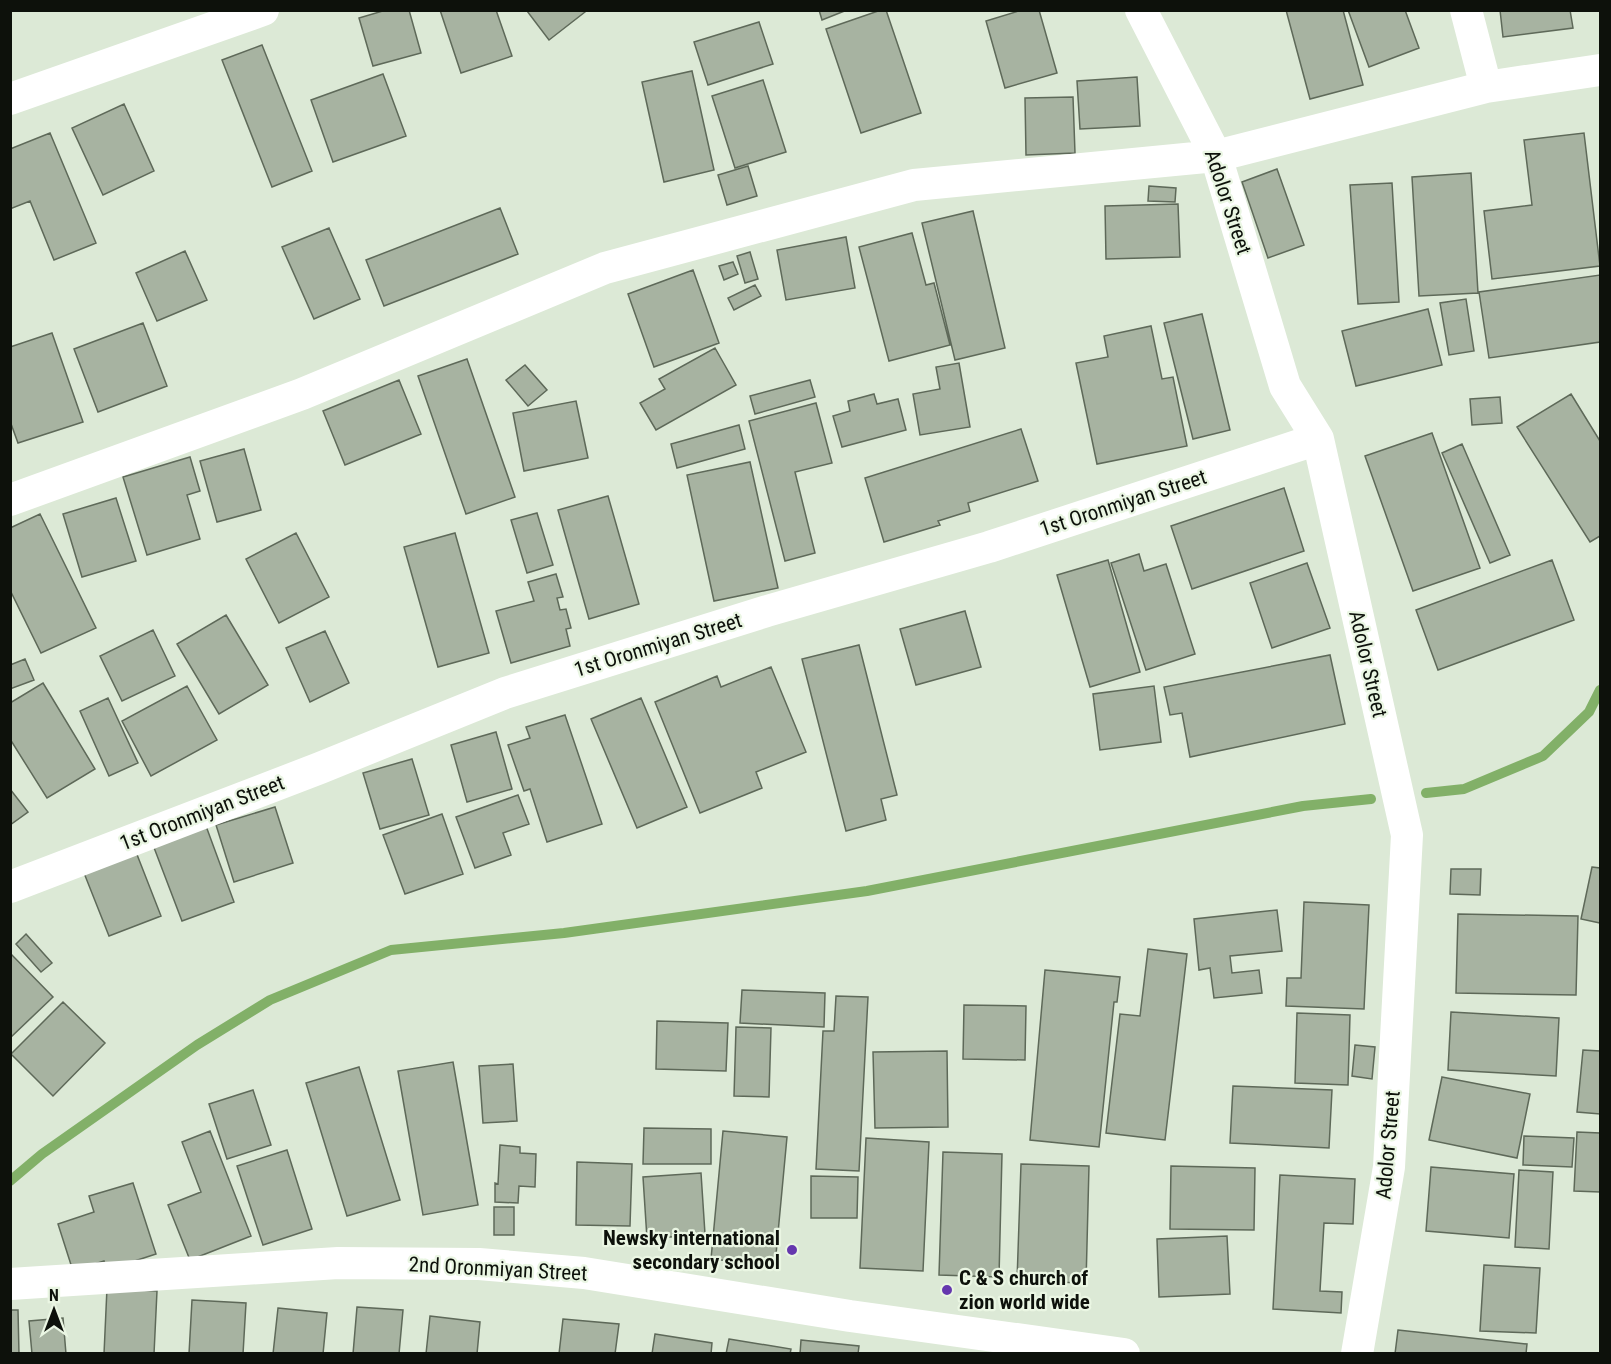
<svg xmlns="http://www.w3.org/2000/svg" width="1611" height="1364" viewBox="0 0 1611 1364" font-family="'Roboto Condensed',sans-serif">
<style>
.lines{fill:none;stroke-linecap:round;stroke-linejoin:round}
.stream{stroke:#82b068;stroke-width:10}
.building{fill:#a7b3a1;stroke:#5e6959;stroke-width:1.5}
.street{stroke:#fff;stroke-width:32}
.poi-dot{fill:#6537ae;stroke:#eaf6e3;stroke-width:2}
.labels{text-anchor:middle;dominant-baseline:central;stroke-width:4.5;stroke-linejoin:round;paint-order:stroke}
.street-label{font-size:21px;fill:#0d110b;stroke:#eaf6e3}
.poi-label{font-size:21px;font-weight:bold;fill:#0d110b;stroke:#eaf6e3;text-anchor:end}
</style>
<rect width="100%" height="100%" fill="#dce9d6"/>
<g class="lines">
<path class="stream" d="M1426,793L1464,789L1543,756L1589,712L1600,690
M10,1181L42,1154L197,1045L270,1000L391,950L564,933L867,891L1303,806L1371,799"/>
</g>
<path class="building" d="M386,10H409L421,53L373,66L359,18Z
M440,10H496L512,56L461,73Z
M583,10L585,12L549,40L527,11Z
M819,10H847L822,20Z
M881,10H886L921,113L861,133L826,29Z
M1022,10H1039L1057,73L1005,88L986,21Z
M1286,10H1343L1363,85L1310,99Z
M1348,10H1405L1419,48L1369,67Z
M1500,10H1570L1573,28L1503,37Z
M759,22L773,64L708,85L694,42Z
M262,45L312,171L272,187L222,60Z
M692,71L714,170L664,182L642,82Z
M383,74L406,136L333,162L311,100Z
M1137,77L1140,126L1080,129L1077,81Z
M763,80L786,152L735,168L712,96Z
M1073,97L1075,153L1026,155L1025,98Z
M124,104L154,171L103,195L72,128Z
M50,133L96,243L54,260L30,201L10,209V149Z
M1584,133L1600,266L1492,279L1484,211L1532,205L1524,140Z
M748,166L757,196L727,205L718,175Z
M1277,169L1304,245L1268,258L1242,182Z
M1471,173L1478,293L1419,296L1412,177Z
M1392,183L1399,302L1358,304L1350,185Z
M1149,186L1176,188L1175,202L1148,201Z
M1178,204L1180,257L1106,259L1105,206Z
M500,208L518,254L384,306L366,260Z
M973,211L1005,348L955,360L922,223Z
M329,228L360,299L314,319L282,247Z
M912,233L926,285L934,283L950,345L889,361L859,247Z
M846,237L855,288L786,300L777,250Z
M185,251L207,300L157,321L136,273Z
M750,252L758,279L745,283L737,256Z
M733,262L738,274L724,280L719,266Z
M693,270L719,343L654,367L628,294Z
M1600,275V342L1489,358L1479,292Z
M755,285L761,296L734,310L728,298Z
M1466,299L1474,351L1449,355L1440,303Z
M1428,309L1442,365L1356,386L1342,331Z
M1202,314L1230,430L1193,439L1164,323Z
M143,323L167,386L98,412L74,349Z
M1151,326L1162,379L1173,377L1187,446L1097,464L1076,363L1108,357L1104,336Z
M52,333L83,422L18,443L10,421V347Z
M715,348L736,385L656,430L640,403L665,389L659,379Z
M467,359L515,497L466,514L418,376Z
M959,363L970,427L920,435L913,394L940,389L936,367Z
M525,365L547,390L528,406L506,380Z
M399,380L421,434L345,465L323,411Z
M810,380L815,397L755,414L750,396Z
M874,394L877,404L898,399L906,430L842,447L833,416L850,411L848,401Z
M1571,394L1600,441V536L1590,542L1517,427Z
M1500,397L1502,423L1472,425L1470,399Z
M576,401L588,458L524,471L513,413Z
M816,403L832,463L795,472L815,553L785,561L749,421Z
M739,425L745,449L677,468L671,444Z
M1021,429L1038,481L968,503L970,511L938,521L940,525L884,542L865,478Z
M1432,433L1480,568L1413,591L1365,456Z
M1462,444L1510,555L1490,563L1442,453Z
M244,449L261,510L217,522L200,461Z
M190,457L200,491L187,495L200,539L147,555L123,477Z
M750,462L778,588L714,601L687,475Z
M1284,488L1304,551L1192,589L1171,526Z
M608,496L639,604L589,619L558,510Z
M116,498L136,561L82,577L63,514Z
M537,513L553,565L527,573L511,520Z
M40,514L96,628L41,653L10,590V528Z
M296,533L329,597L279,623L246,559Z
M455,533L489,653L438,667L404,547Z
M1139,554L1144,571L1166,564L1195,654L1146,670L1111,563Z
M1108,560L1140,672L1090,687L1057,575Z
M1552,560L1574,620L1438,670L1416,610Z
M1307,563L1330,628L1272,648L1250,583Z
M556,574L563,597L557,598L560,610L566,609L571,628L566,629L570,646L511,663L496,611L534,601L528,582Z
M965,611L981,667L916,685L900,629Z
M226,615L268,685L219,714L177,644Z
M153,630L175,676L122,701L100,656Z
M325,631L349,683L310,702L286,648Z
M859,645L897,795L881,799L886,820L846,831L802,659Z
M1330,655L1345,724L1190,757L1182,713L1170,715L1164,687Z
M25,659L34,680L10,689V665Z
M771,667L806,752L756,772L762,788L700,813L655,702L717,676L721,687Z
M43,683L95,769L47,798L10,739V703Z
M187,686L217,740L151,776L122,721Z
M1154,686L1161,742L1100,750L1093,694Z
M108,698L138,763L109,776L80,711Z
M641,698L687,807L637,828L591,719Z
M565,715L602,824L547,842L530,789L524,791L508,745L530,738L526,727Z
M496,732L512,789L467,802L451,745Z
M412,759L429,815L380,829L363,773Z
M10,789L28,812L10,825Z
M518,795L529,824L503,833L511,855L475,868L456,817Z
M275,807L293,863L234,882L216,825Z
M442,814L463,874L405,894L383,835Z
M206,826L234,902L182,921L153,845Z
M136,852L161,916L109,936L84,873Z
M1592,867L1600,868V923L1581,919Z
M1451,869H1481L1480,895L1450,894Z
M1304,902L1369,905L1364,1009L1286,1006L1287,978H1301Z
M1277,910L1282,951L1230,956L1232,973L1259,970L1262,993L1214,998L1210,968L1199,970L1194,919Z
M1458,914L1578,916L1576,995L1456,993Z
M26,934L52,963L41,972L16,944Z
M1148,949L1187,954L1165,1140L1106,1133L1120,1014L1140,1016Z
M10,953L53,997L10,1038Z
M1045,970L1120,977L1117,1002H1114L1099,1147L1030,1140Z
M742,990L825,993L824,1027L740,1023Z
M836,996L868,997L859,1171L816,1169L823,1031H834Z
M63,1002L105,1043L53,1096L11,1054Z
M964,1005L1026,1006L1025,1060L963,1059Z
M1451,1012L1559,1018L1556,1076L1448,1070Z
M1297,1013L1350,1015L1348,1085L1295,1083Z
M657,1021L728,1023L726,1071L656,1069Z
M736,1027L771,1028L769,1097L734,1096Z
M1355,1045L1375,1047L1372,1079L1352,1076Z
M1583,1050L1600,1051V1114L1577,1112Z
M947,1051L948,1127L875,1128L873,1052Z
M453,1062L478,1205L423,1215L398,1071Z
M513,1064L517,1121L483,1123L479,1066Z
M359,1067L400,1200L347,1216L306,1083Z
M1442,1077L1530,1094L1517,1158L1429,1140Z
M1233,1086L1332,1090L1329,1148L1230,1143Z
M253,1090L271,1145L227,1159L209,1104Z
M644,1128L711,1129V1164H643Z
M210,1131L251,1236L190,1260L168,1205L201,1192L182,1142Z
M723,1131L787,1137L775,1265L711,1259Z
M1577,1132L1600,1133V1192L1574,1191Z
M1524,1136L1574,1138L1572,1167L1523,1165Z
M866,1138L929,1142L923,1271L860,1268Z
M500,1145L520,1147V1153L536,1154L535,1187L519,1186L518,1203L495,1202V1183L498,1184Z
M287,1150L312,1229L263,1245L237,1166Z
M943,1152L1002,1154L999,1277L939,1275Z
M577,1162L632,1164L630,1226L576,1225Z
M1021,1164L1089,1166L1086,1283L1017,1281Z
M1171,1166L1255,1168L1254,1230L1170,1229Z
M1431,1167L1514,1174L1509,1238L1426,1231Z
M1519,1170L1553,1172L1549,1249L1515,1247Z
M701,1173L705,1234L647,1239L643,1177Z
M1280,1175L1355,1179L1353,1224L1324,1223L1320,1291L1342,1292L1341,1313L1273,1309Z
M811,1176L858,1177L857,1218H811Z
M133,1183L156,1254L107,1270L104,1261L73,1271L58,1224L94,1212L89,1196Z
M494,1207H514V1235H494Z
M1227,1236L1230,1294L1159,1297L1157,1239Z
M1484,1265L1540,1268L1536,1333L1480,1331Z
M107,1288L157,1291L154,1354H104Z
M192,1300L246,1303L243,1354H189Z
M357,1307L403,1310L399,1354H353Z
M278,1308L327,1313L323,1354H273Z
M10,1310H18L19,1354H10Z
M430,1316L480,1322L477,1354H426Z
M63,1318L66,1354H32L29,1321Z
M563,1319L619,1324L615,1354H559Z
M1398,1330L1527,1344L1526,1354H1395Z
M655,1334L712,1343L711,1354H652Z
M729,1339L791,1349L790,1354H726Z
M801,1340L859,1346L858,1354H800Z"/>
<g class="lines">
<path class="street" d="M1141,10L1216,156L1285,386L1318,439L1407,835L1389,1167L1357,1354
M1466,10L1486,87
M10,99L263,10
M10,500L302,394L605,268L914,185L1216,156L1486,87L1600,70
M10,887L320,768L505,693L767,611L989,547L1318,439
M10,1284L338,1263L479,1264L584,1273L850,1316L1124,1354"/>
</g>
<g class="poi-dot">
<circle cx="792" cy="1250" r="6"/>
<circle cx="947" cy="1290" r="6"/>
</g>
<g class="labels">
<g class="street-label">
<text transform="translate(1228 202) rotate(72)">Adolor Street</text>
<text transform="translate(1123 503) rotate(-18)">1st Oronmiyan Street</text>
<text transform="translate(658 645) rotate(-17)">1st Oronmiyan Street</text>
<text transform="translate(1368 664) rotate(77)">Adolor Street</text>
<text transform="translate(202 813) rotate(-21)">1st Oronmiyan Street</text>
<text transform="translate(1388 1145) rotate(-85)">Adolor Street</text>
<text transform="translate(498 1269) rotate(3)">2nd Oronmiyan Street</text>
</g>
<g class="poi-label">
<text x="780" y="1238">Newsky international<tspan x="780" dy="24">secondary school</tspan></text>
<text x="959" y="1278" text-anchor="start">C &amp; S church of<tspan x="959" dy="24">zion world wide</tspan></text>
</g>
</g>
<rect width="1611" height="1364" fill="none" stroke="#0d110b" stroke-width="24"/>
<g transform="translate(54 1310)" stroke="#eaf6e3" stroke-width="4.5" paint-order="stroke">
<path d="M0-4.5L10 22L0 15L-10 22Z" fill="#0d110b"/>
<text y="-9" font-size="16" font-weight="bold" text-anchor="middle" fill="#0d110b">N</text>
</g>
</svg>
